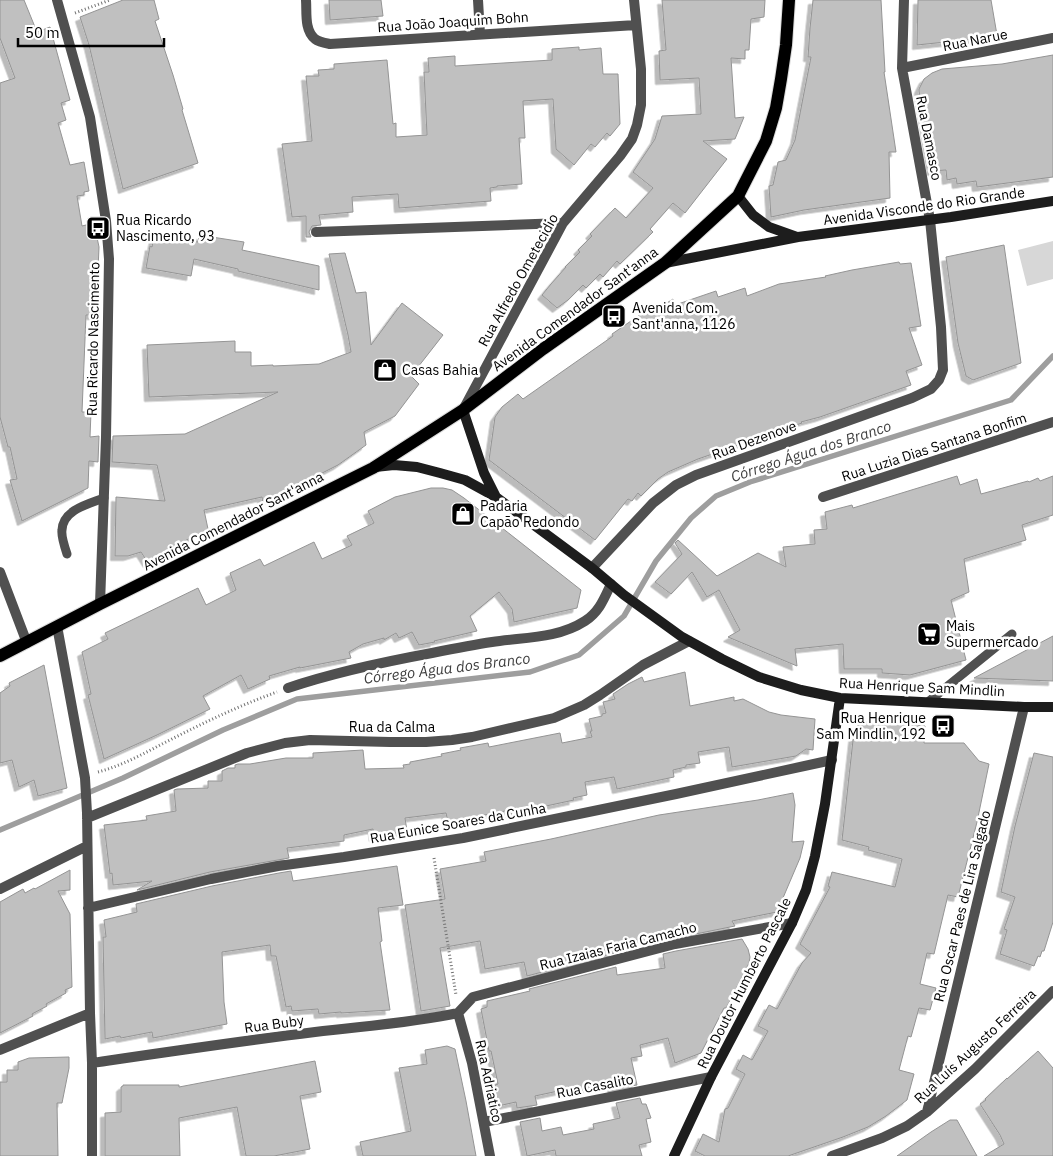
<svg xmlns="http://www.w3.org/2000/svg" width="1053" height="1156" viewBox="0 0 1053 1156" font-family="'IBM Plex Sans',sans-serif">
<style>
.green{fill:#d7d7d7}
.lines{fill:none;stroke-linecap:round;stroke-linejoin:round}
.stream{stroke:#9e9e9e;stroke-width:5.5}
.building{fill:#c0c0c0;stroke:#949494;filter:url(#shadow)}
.primary-casing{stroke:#dbdbdb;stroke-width:14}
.path{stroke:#727272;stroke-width:3;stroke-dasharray:1 2.5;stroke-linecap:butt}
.lane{stroke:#505050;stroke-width:9}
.street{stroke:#505050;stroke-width:10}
.secondary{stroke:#1d1d1d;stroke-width:10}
.primary{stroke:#000;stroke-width:12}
.labels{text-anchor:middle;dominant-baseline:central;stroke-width:5;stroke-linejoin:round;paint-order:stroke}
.street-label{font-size:14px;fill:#000;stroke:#fff}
.poi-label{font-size:14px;fill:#000;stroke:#fff;text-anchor:start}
.water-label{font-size:15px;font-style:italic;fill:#3f3f3f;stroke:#fff}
</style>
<defs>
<filter id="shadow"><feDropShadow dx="-4.5" dy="4.5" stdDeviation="0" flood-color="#0004"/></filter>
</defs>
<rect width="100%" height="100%" fill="#fff"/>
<path class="green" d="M1053,241V279L1027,286L1018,250Z"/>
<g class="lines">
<path class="stream" d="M0,830L123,778L223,730L297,699L530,672L579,655L624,616L656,561L691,518L716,496L750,482L1011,400L1053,356"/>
</g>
<path class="building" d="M0,0H24L37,32L50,27L70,100L61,103L66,120L58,123L70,165L84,162L89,191L84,192V195L77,196L82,226L94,223L99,247L96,315H86L82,412H91L90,437L99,436L98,462L89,461L88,488L22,521L10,480L17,479L10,447H8L0,417V83L15,78L0,38Z
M123,0H154L159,19L155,21L173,75L183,109L182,110L198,163L123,189L89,45L80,17Z
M329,0H381L383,16L330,20Z
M662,0H765L764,17L751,19L749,50H745V59L731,58L735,118L744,117L735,139L703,141L727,159L685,213L673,203L650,229L653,232L620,264L617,261L603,277L600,274L586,288L583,285L568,300L557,308L542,295L551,284L566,267H565L580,252L578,250L592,236L590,234L615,208L626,218L653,188L633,172L655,139L662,116L701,114L699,78L660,80L659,51L666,50Z
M813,0H881L885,72H884L896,152H889L890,198L804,210L771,217L769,186L773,185L778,162L786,160L795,140L802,103L811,57H808L810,28Z
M918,0H991L997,35L974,39L917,45Z
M579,47V50L601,48L603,74H618L620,124L610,136L607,133L595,147L591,144L574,165L556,149L553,99L523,101L525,138H519L522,184L497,186V187L490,188L491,201L399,208L398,194L352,197L353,212L319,215L321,225L312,226L309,232L311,237H306V216L292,217L282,144L312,141L306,76H319L318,70L334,69V64L387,60L393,124L396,123V137L427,135L424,72H429L428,58L455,56V66L552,60V49Z
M1053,55V177L977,187L976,181L957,184L956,178L947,180L946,170L932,171L919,91V89L924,79L932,73L942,69L1002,64Z
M199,235L244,242L242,250L319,266V290L246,273L238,271V269L194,259L191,276L146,268L150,246L152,247L154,237L166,239L167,237L198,242Z
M1004,245L1021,363L973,380L966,376L958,343L946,257Z
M345,253L356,293L366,292L371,345L402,303L443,335L411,376L419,384L395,416L364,432L366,445L338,465L263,503L262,497L204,510L208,529L169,549L170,551L148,563L141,552L128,556H115L116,497L165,501L157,465L112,462L113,436L185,434L278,392L149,397L147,345L235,341V352H251V366L273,365V366L319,364L351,352L348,335L329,254Z
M899,262L900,264L911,263L921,326L909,328L922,365L906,371L911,385L820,417L801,422L802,423L698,459L668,472L658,479L641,496L638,493L632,501L628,499L595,540L489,460L495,417L502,407L518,394L523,399L613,336L612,334L647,310L650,314L673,299L675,305L716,291L718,297L745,288L747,296L779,284L826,277L825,276L852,270Z
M957,476L960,485L977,479L981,494L1028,481L1029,482L1038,478L1040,481L1053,476V515L1022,525L1026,540L964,559L969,592L951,600L966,660L910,675L882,673V669H844L843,644L795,649L797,666L728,637L740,630L719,590L707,597L692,572L671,594L655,582L682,554L675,543L678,540L717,576L758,553L786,567L783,547L815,544L814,530L827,529L825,512L852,505L853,508Z
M431,488H443L452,490L464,498L581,590L577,608L514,622L512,609L499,592L470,616L477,631L434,641L435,642L419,645L412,632L399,638L396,633L384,640V638L363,644L349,652L351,658L300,668V667L269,676L270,679L248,689L241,675L203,696L210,709L157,735L104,759L88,695L91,694L82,652L108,639L105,633L198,588L206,605L236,590L230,573L260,559L264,566L314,542L322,559L352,545L347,536L374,523L368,511L395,497Z
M1053,636V681L974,678Z
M44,665L67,788L38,796L34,780L19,787L12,760L0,763V693L10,686L9,683Z
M685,672L690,706L734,697V701L743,699L769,712L781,715L815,719L813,750L806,749L796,756L732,767L729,747L698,752L700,763L686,765V767L673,770L674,777L617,789L614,777L585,782L587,795L573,798L574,800L509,814L516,809L448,822L446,813L405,818L407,831L374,837L373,829L344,835V841L287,848L289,858L210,872L137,890L152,881L113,885L112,873L110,874L104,825L147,820L146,816L176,811L174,790L177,789L208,788V781H222V771L228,768H235V765L238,764H250L286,758H313V753L363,750L365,769L404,768L403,765L410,764V762L442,756L441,754L461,750L460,748L488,743L489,747L560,733L562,743L592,737L590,731H592L589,719L602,716V714L606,713L603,702L615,699L613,694L628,684L642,677L644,682Z
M865,722L925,726L924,743H964L979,761L989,764L977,822L958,897L948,895L934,954L927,953L920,984L936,988L930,1010L919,1008L911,1037L908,1036L899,1070L914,1074L907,1100L886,1116L868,1127L843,1137L788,1156H705L695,1151L703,1134L719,1142L725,1109L728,1108L745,1074L736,1069L743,1055L752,1060L768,1031L758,1026L769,1005L777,1009L802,963L811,953L800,944L830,887L828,886L832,872L895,887L902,859L868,850L869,847L842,840L854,731L858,725Z
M1034,753L1053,757V922L1044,951H1042L1040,957L1038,956L1034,966L1000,954L1007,930L1004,929L1015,897L1001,892L1015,826Z
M793,793L795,805L792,842L804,841L800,858L777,912L732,921L735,926L661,941L660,935L613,944L614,953L527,976L524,962L485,969L480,941L440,948L450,1006L421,1011L405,905L445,899L440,869L486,861L484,852L551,839L659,815L758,800Z
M397,866L403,905L378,908L382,941L380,942L390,1010L341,1013V1012L319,1014L318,1009L292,1011L291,1006L286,1007L276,956H271L270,945L222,952L224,1002L227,1024L153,1038L152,1032L121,1038L120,1036L105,1039L103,937H106L104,920L137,912L136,904L212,886L279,873L291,871L293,881Z
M70,870V890L58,891L70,914L72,987L65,990L66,993L46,1004L47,1006L32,1014L33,1016L0,1033V902L23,889L25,893L34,888L35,889Z
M742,939L748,949L750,957L749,963L733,995L726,1008H724L701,1053L675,1063L668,1038L640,1045L642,1056L631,1058L637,1085L613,1089L611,1083L578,1090L577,1087L535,1096L537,1105L517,1108L516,1102L498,1106L495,1085L498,1084L491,1051H489L481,1009L487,1007V1001L530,991L529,989L616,967L617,975L665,968L663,954L676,951Z
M447,1046L455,1049L466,1101L476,1156H363L360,1142L411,1131L399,1068L427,1064L425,1050Z
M1038,1051L1053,1068V1156H984L1004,1144L1000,1135L980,1104L986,1100L985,1099L1007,1078V1079Z
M69,1057V1068L62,1103H57L58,1156H0V1082H7V1070H18V1062L29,1058Z
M315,1061L321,1092L300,1096L310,1149L274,1156H246L237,1107L179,1118L180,1156H105V1113L121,1112V1087L123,1086V1085H179V1087Z
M640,1098L642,1104H646L651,1118L646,1119L651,1142L639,1145L642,1156H556L555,1150L527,1156L520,1122L540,1118L542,1131L561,1127L563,1135L594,1129L593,1124L620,1118L616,1103Z
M950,1120H957L977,1156H897L931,1132Z"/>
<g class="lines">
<g class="primary-casing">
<path id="primary" d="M0,656L100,604L373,468L463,410L543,349L665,263L738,196L766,141L776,108L781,79L786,45L789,0"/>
</g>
<path class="path" d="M75,13L110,0
M98,772C121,766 143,754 164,743C201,724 238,706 277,692
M434,858L456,995"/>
<path class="lane" d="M67,554C65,548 61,536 62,530C63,510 88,504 104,498
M928,702L1012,634"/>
<path class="street" d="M57,0L90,117L106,221L109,259L106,437L100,604
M306,0C307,12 304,30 315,39C319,42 325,43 330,44L636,25
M478,0L480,34
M902,68L1053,38
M316,232L563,223
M464,408L563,223L620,156L632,139L637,125L641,105V69L634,0
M823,497L1053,422
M592,568L653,503L676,485L696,475L912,398L931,389L939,380L943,370L941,327L930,220L902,68L904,0
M0,572L27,643
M57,626L85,778L87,813L90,1013L92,1063V1156
M288,688C335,672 383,662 432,653C452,649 472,645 492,642C524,637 557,639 585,621C599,612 604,599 611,584
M87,818L247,753L285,743L310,740L390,742H426L452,740L472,737L554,718L584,705L600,695L643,665L689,641
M0,889L87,846
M88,908L211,879L278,866L344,857L463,838L676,794L832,760
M458,1013L473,997L675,944L792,923
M458,1013L472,1063L490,1156
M0,1050L90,1013
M92,1063C167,1052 241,1041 315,1032C363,1026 411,1023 458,1013
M927,1112L1024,707
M484,1122L711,1077
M832,1156L882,1138L907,1126L927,1112L975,1069L1053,991"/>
<path class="secondary" d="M738,196L753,215L769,227L797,237
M665,263L798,237L951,217L1053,201
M463,410L484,473L496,497
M375,467L394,465L417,467L440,473L465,480L496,497L592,568L624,595L682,637L722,659L759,677L801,690L840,698L1024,707H1053
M674,1156L711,1077L792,923L806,890L815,856L825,804L840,698"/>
<use href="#primary" class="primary"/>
</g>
<defs>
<g id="bus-square" transform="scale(1.25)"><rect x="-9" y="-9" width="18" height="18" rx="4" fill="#000" stroke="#fff"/><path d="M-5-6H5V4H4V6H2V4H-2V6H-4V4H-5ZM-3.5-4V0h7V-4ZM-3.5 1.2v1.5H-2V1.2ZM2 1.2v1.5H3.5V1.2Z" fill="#fff"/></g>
<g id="shop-square" transform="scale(1.25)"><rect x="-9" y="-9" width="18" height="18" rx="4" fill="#000" stroke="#fff"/><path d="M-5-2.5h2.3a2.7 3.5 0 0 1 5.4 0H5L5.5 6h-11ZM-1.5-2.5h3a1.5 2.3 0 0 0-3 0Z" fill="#fff"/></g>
<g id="supermarket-square" transform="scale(1.25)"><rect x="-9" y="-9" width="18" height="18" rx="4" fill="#000" stroke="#fff"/><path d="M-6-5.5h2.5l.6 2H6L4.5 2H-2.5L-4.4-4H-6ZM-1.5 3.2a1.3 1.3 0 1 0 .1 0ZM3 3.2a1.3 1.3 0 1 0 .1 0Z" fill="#fff"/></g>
</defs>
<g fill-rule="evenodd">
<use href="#bus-square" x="98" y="228"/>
<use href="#bus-square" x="614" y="316"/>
<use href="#shop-square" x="385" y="370"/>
<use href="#shop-square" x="463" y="514"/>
<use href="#supermarket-square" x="929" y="634"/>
<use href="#bus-square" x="943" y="726"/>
</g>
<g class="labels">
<g class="street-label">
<text transform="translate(453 22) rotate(-4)">Rua João Joaquim Bohn</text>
<text transform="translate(975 40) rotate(-11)">Rua Narue</text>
<text transform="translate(929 138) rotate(79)">Rua Damasco</text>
<text transform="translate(924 206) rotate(-8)">Avenida Visconde do Rio Grande</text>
<text transform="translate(518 280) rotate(-61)">Rua Alfredo Ometecidio</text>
<text transform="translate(575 309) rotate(-36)">Avenida Comendador Sant'anna</text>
<text transform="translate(93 339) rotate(-89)">Rua Ricardo Nascimento</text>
<text transform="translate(754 440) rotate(-20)">Rua Dezenove</text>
<text transform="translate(934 447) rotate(-18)">Rua Luzia Dias Santana Bonfim</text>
<text transform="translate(233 521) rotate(-27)">Avenida Comendador Sant'anna</text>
<text transform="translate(922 687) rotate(3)">Rua Henrique Sam Mindlin</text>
<text x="392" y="727">Rua da Calma</text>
<text transform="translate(458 823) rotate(-10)">Rua Eunice Soares da Cunha</text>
<text transform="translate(962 906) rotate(-76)">Rua Oscar Paes de Lira Salgado</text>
<text transform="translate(618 946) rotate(-14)">Rua Izaias Faria Camacho</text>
<text transform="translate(744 983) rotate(-63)">Rua Doutor Humberto Pascale</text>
<text transform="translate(274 1024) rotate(-8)">Rua Buby</text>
<text transform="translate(975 1046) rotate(-43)">Rua Luís Augusto Ferreira</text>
<text transform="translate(489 1081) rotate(78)">Rua Adriatico</text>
<text transform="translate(595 1086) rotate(-11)">Rua Casalito</text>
</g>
<g class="poi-label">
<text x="116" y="220">Rua Ricardo<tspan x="116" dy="16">Nascimento, 93</tspan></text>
<text x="632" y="308">Avenida Com.<tspan x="632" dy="16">Sant'anna, 1126</tspan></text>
<text x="402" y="370">Casas Bahia</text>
<text x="480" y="506">Padaria<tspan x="480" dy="16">Capão Redondo</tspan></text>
<text x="946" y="626">Mais<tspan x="946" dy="16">Supermercado</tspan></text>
<text x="926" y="718" text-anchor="end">Rua Henrique<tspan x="926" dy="16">Sam Mindlin, 192</tspan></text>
</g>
<g class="water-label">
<text transform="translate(811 451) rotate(-18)">Córrego Água dos Branco</text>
<text transform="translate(447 668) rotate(-7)">Córrego Água dos Branco</text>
</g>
</g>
<path d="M18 38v8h146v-8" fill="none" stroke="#000000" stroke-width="2.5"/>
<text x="25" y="38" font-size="15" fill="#000000" stroke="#ffffff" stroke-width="4" paint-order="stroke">50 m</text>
</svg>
